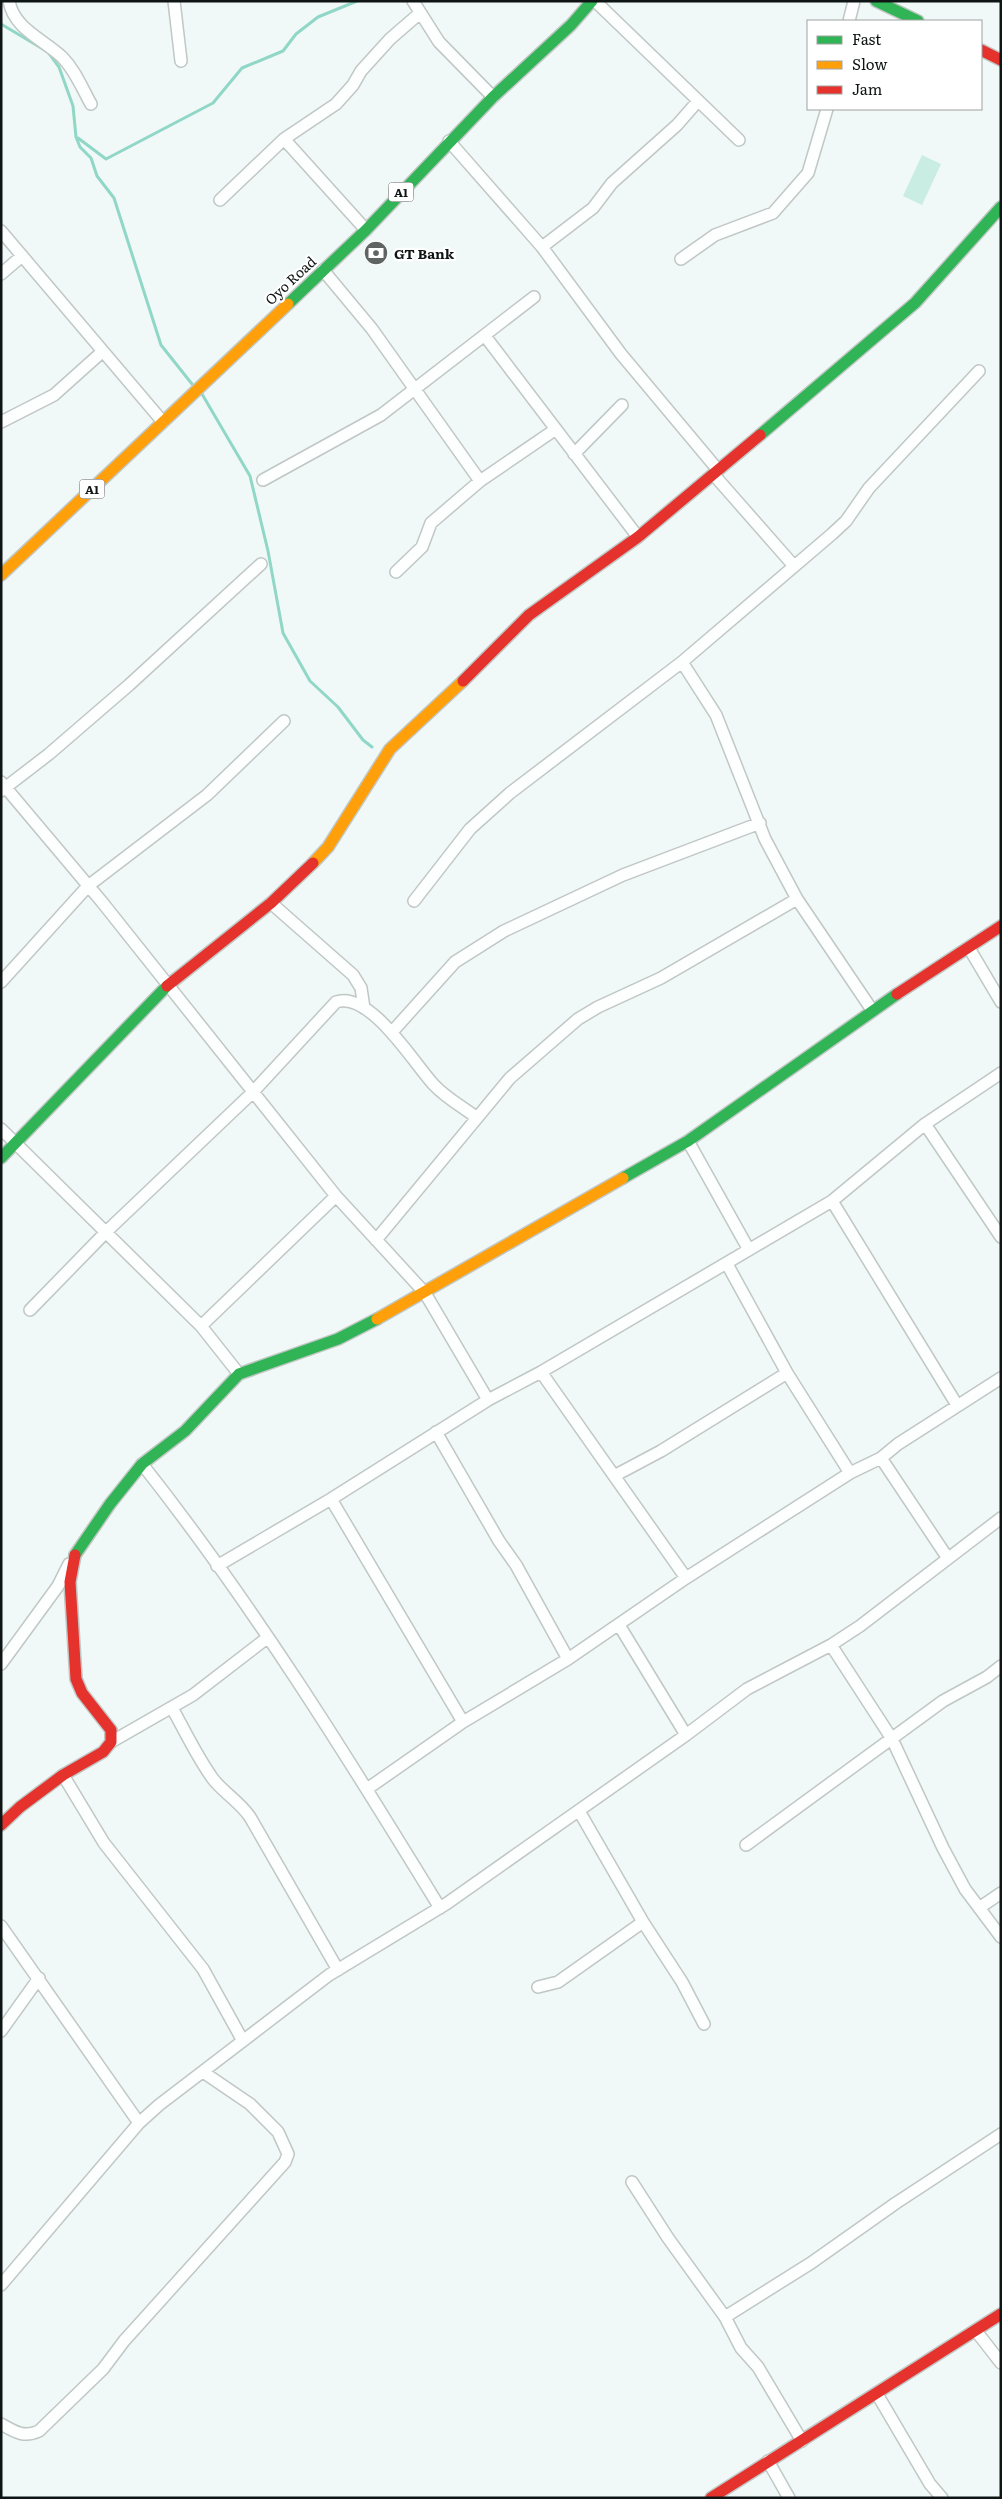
<svg xmlns="http://www.w3.org/2000/svg" width="1002" height="2499" viewBox="0 0 1002 2499" font-family="Literata,serif">
<style>
.green{fill:#caede3}
.lines{fill:none;stroke-linecap:round;stroke-linejoin:round}
.stream{stroke:#90d7c7;stroke-width:3}
.street-casing{stroke:#c0c7c5;stroke-width:14}
.fast-casing{stroke:#c0c7c5;stroke-width:14}
.slow-casing{stroke:#c0c7c5;stroke-width:14}
.jam-casing{stroke:#c0c7c5;stroke-width:14}
.street{stroke:#fdfefe;stroke-width:11}
.fast{stroke:#30b455;stroke-width:11}
.slow{stroke:#ff9f0a;stroke-width:11}
.jam{stroke:#e5322d;stroke-width:11}
.labels{text-anchor:middle;dominant-baseline:central;stroke-width:4.5;stroke-linejoin:round;paint-order:stroke}
.shield{fill:#fff;stroke:#575b5a;stroke-width:1}
.shield-label{font-size:12px;font-weight:bold;fill:#0f1514}
.poi-label{font-size:14px;font-weight:bold;fill:#0f1514;stroke:#fff;text-anchor:start}
.street-label{font-size:14px;fill:#0f1514;stroke:#fff}
</style>
<rect width="100%" height="100%" fill="#f0f9f7"/>
<path class="green" d="M922,155L941,164L922,205L903,196Z"/>
<g class="lines">
<path class="stream" d="M1,24L48,52L59,67L73,106L76,137L80,147L91,158L97,176L114,198L161,345L192,384
M78,138L106,159L213,103L242,68L283,51L296,34L318,17L357,1
M202,394L250,476L268,551L283,633L310,681L338,707L363,740L372,747"/>
<g class="street-casing">
<path id="street" d="M9,1C14,29 43,39 62,57C75,70 82,88 91,104
M174,1L181,61
M413,1L439,42L493,97
M595,1L739,140
M849,21L854,1
M284,139L366,230
M449,141L542,247L621,354L718,470
M220,200L284,139L336,104L353,85L361,71L390,39L420,13
M1,231L163,422
M542,247L593,208L612,183L677,125L698,101
M681,259L715,235L773,213L808,173L827,109
M323,270L372,329L480,481
M1,274L22,256
M485,336L638,537
M1,422L54,395L102,352
M574,454L622,405
M714,475L794,566
M263,480L381,415L534,297
M396,572L422,547L431,523L480,481L556,429
M682,662L716,715L765,839L797,899L872,1010
M1,782L102,902L336,1196L425,1293L488,1400
M1,791L49,754L129,685L261,564
M414,901L470,829L510,793L682,662L832,534L846,521L869,488L979,371
M271,903L353,975L361,988L364,1008
M969,948L1001,1002
M1,982L88,886L207,795L284,721
M392,1032L455,962L504,931L623,875L760,823
M925,1124L1001,1237
M1,1129L201,1326L239,1374
M688,1141L749,1250
M832,1201L957,1405
M376,1240L510,1078L578,1019L598,1007L661,978L797,899
M727,1264L787,1373L850,1473
M30,1310L107,1231L252,1093L336,1002C370,990 415,1065 434,1085C446,1098 463,1107 477,1118
M201,1326L336,1196
M541,1372L686,1578
M436,1432L499,1541L516,1565L568,1659
M881,1458L947,1557
M142,1464C252,1603 347,1756 440,1908
M614,1476L661,1451L787,1373
M331,1499L463,1722
M217,1566L331,1499L488,1400L541,1372L832,1201L925,1124L1001,1073
M619,1625L686,1735
M831,1645L892,1739L943,1848L965,1889L1001,1937
M1,1664L58,1586L69,1564
M172,1708C185,1731 197,1757 213,1779C224,1793 240,1802 250,1817L338,1970
M111,1742L193,1695L267,1638
M63,1775L104,1843L203,1969L243,2041
M367,1789L463,1722L568,1659L686,1578L850,1473L881,1458L898,1444L1001,1378
M579,1811L643,1922L682,1982L704,2024
M746,1845L943,1701L987,1677L1001,1666
M979,1908L1001,1893
M1,1926L139,2123
M538,1987L558,1982L643,1922
M1,2031L39,1978
M632,2182L668,2238L725,2317L741,2348L758,2367L802,2441
M1,2285L139,2123L159,2105L329,1975L446,1904L686,1735L747,1689L831,1645L860,1626L1001,1518
M725,2317L811,2263L896,2203L1001,2134
M976,2331L1001,2363
M877,2394L930,2484L942,2498
M1,2424C15,2432 24,2438 39,2431L103,2369L124,2341L285,2162L288,2154L278,2132L250,2104L203,2072
M768,2461L789,2498"/>
</g>
<g class="fast-casing">
<path id="fast" d="M876,1L918,21
M288,304L366,230L493,97L571,25L592,1
M760,435L915,303L1001,207
M1,1158L167,986
M623,1178L688,1141L897,994
M75,1555L110,1504L142,1464L185,1431L239,1374L338,1339L377,1319"/>
</g>
<g class="slow-casing">
<path id="slow" d="M1,575L288,304
M313,863L328,847L390,749L463,681
M377,1319L623,1178"/>
</g>
<g class="jam-casing">
<path id="jam" d="M981,50L1001,60
M463,681L529,615L638,537L760,435
M167,986L271,903L313,863
M897,994L1001,926
M1,1825L20,1807L63,1775L103,1752L111,1742V1730L82,1693L76,1679L70,1582L75,1555
M711,2498L1001,2314"/>
</g>
<use href="#street" class="street"/>
<use href="#fast" class="fast"/>
<use href="#slow" class="slow"/>
<use href="#jam" class="jam"/>
</g>
<defs>
<g id="bank-disc" transform="scale(1.25)"><circle r="9.5" fill="#5e6563" stroke="#fff"/><path d="M-6-4H6V4H-6ZM0-2.3a2.3 2.3 0 1 0 0 4.6a2.3 2.3 0 1 0 0-4.6Z" fill="#fff"/></g>
</defs>
<g fill-rule="evenodd">
<use href="#bank-disc" x="376" y="253"/>
</g>
<g class="labels">
<g class="shield">
<rect x="388.5" y="182.5" width="25" height="19" rx="4"/>
<rect x="79.5" y="479.5" width="25" height="19" rx="4"/>
</g>
<g class="shield-label">
<text x="401" y="192">A1</text>
<text x="92" y="489">A1</text>
</g>
<g class="poi-label">
<text x="394" y="253">GT Bank</text>
</g>
<g class="street-label">
<text transform="translate(290 280) rotate(-43)">Oyo Road</text>
</g>
</g>
<rect width="1002" height="2499" fill="none" stroke="#0f1514" stroke-width="5"/>
<rect x="807" y="20" width="175" height="90" fill="#ffffff" stroke="#9fa1a1"/>
<rect x="817" y="36" width="25" height="8" fill="#30b455" stroke="#9fa1a1"/>
<text x="852" y="45" font-size="15" fill="#0f1514">Fast</text>
<rect x="817" y="61" width="25" height="8" fill="#ff9f0a" stroke="#9fa1a1"/>
<text x="852" y="70" font-size="15" fill="#0f1514">Slow</text>
<rect x="817" y="86" width="25" height="8" fill="#e5322d" stroke="#9fa1a1"/>
<text x="852" y="95" font-size="15" fill="#0f1514">Jam</text>
</svg>
